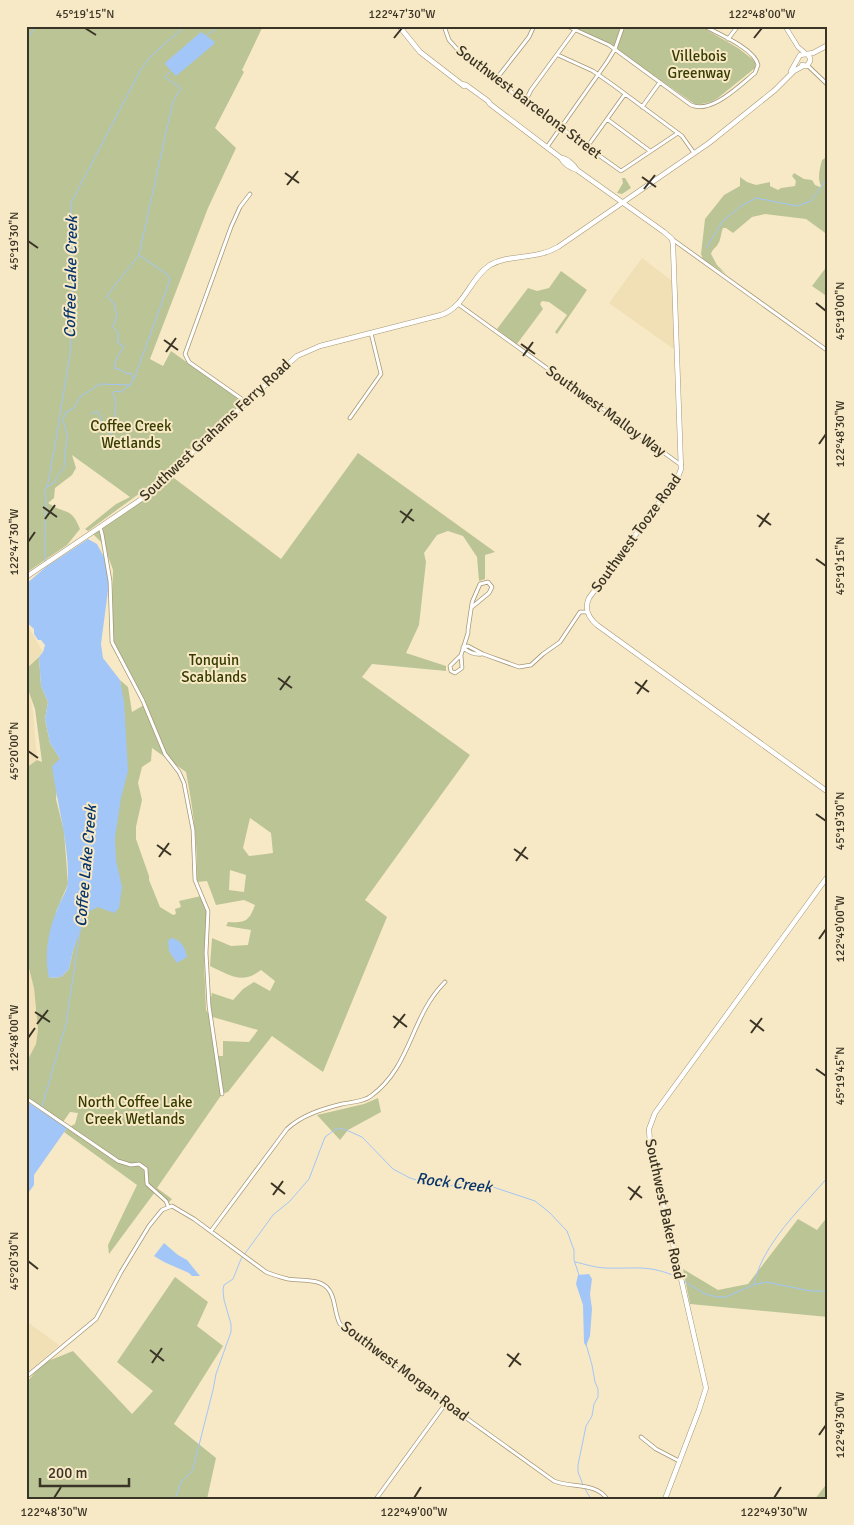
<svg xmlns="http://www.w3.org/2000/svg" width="854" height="1525" viewBox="0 0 854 1525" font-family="Signika,sans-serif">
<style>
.built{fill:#f1dfb5}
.green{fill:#bbc495;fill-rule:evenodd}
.water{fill:#a2c6f7}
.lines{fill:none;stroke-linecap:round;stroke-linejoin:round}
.stream{stroke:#a2c6f7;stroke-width:1}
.minor-casing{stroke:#a59776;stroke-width:4.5}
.tertiary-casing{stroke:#a59776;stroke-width:5}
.secondary-casing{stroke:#a59776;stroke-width:5.5}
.minor{stroke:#fff;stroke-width:3}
.tertiary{stroke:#fff;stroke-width:4}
.secondary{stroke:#fff;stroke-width:4.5}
.ticks{fill:none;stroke:#3a3426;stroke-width:2}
.labels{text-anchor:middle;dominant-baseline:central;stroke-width:4;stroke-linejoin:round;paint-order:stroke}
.park-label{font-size:15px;fill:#363c00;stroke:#f8e9c6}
.street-label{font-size:15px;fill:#3a3426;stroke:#f8e9c6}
.water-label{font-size:16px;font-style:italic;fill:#08356b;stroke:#f8e9c6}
.neatline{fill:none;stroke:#3a3426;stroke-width:2}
.ticks-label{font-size:12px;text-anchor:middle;fill:#3a3426}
</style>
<rect width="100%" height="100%" fill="#f8e9c6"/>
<path class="built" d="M642,258L672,281L675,350L609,303Z
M26,623L43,652L26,669Z
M26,684L31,699L33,712L37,760L26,768Z
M26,957L34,988L38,1029L36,1044L26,1063Z
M26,1321L59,1345L26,1374Z"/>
<path class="green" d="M26,26H263L242,70L244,72L215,128L236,148L208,208L150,359L163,366L171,351L243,402L151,485L88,531L85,529L116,504L130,497L72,455L76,468L72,475L55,488L54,498L48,503C65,515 71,506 80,529L67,545L26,573Z
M569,26H621L614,46Z
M624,26H700L738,48L751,58L755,62V68L718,98L711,102L696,105L618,50L617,47Z
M828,156V235L806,219L765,214L752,217L733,233L726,228H723C721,232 721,240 718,244C716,248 713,248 711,254L717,265L726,274L703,259L701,254L705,219L724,195L740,186V177L747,182L756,185L770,182V186L778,190L781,188L795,186L796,181L792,176L794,173L804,179L812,180L815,185L820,187L821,186C817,178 820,168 822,160Z
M622,178H625L631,188L622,194L617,193L623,183Z
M828,265V297L812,286Z
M561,271L587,290L557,334L555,332L567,315L549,302L542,301L540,304L543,309L517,344L497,329L528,288L537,291L549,288Z
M358,453L495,552L485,555V579L479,581L477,557L463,536L448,531L437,535L424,553L426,562L419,625L406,653L446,666V671L372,664L362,677L470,755L365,900L387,917L323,1072L272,1036L228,1092L222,1094L157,1188L172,1199L169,1202L155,1192L109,1254L108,1245L137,1185L64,1132L67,1128L75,1124L78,1113L70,1112L63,1122L26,1097V1063L36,1044L38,1029L34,988L26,957V768L37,760L42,762L35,709L26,684V669L39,657L41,686L48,702L45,719L50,743L60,759L56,799L64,831L68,884L56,912L49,978L61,977L69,969L73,951L80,928L125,719L120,680L128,687L132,712L144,705L111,645L113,570L104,545L93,534L170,475L281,559ZM152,748L186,772C193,809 198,844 197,882L207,881L216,905L244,900L255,905C249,921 246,923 228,922L226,926L251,930L248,945L231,946L212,938L210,966C230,975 242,985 261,970L275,981L270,991L254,982L243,989L233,1000L212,993L208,1013L206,1010L204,961L206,955L207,907L201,896L179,901L181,907L175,909L176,914L173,915L160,907L149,880V876L136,839V827L142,800L138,783L142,767L151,761ZM250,818L271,833L273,853L249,856L243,848ZM230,870L246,875L244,892L229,890ZM209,1016L258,1030L249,1042L223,1041V1056H217L213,1031Z
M378,1098L381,1112L348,1130L340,1140L317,1115L364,1104Z
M828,1216V1317L690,1304L683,1269L718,1290L748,1284L798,1219L817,1230Z
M175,1277L208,1302L197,1326L223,1346L174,1424L216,1458L207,1499H26V1383L43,1363L73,1351L132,1414L153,1391L117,1362Z
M828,1482V1499H815Z"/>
<path class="water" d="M201,32L215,42L213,45L176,76L165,64V63Z
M88,539L97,544L104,557L106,567L109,583L101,644L103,658L120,680L124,702L128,771L121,798L115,838L116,860L122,887L119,908L114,913L98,907L86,913L73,951L69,969L61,977L49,978C44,956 48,931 57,910C60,901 68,890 68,881C69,843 57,804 52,766L60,759L50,743L45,719L48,702L41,686L39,657L43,652L45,645L41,640H38L34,634V629L26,622V584L46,567Z
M171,938C182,940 185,948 187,957L177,963L169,951L168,941Z
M26,1101L67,1128L34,1175V1185L26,1196Z
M164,1243L178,1255L187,1260L200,1276H192L189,1273L164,1262L154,1256Z
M589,1274L592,1279L590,1294L592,1309L590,1336L586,1346L584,1343L583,1305L576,1284L578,1275Z"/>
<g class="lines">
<path class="stream" d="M204,37L220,26
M26,40L36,26
M706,248L723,221L741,206L756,198L797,206L811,201L828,177
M134,379L170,280L168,275L139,255
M91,414L97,411C103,419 101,428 111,434L114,432L116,401L113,393L115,391L121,392L130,385
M47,487L55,482L57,476L64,468L67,434L63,420L66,412L73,409L81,396L100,384L130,385L134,379L131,373L128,374L119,369H115L116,360L124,346L118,343V332L113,327L117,315L114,303L107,297C116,282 128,270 139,255L173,101L181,88L165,77L172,70
M45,561L46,499L44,493C51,480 50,464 54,451L70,354L73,294L71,203L140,71L150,57L185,26
M42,1107L66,1024L81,925
M575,1262C585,1264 596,1268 606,1268C635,1269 650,1264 679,1278
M682,1280L705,1294L717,1297H726L753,1285L766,1282L811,1291H828
M754,1284C756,1276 759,1267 763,1259C779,1228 805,1204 828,1177
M583,1485L578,1472V1465L586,1426L592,1416L594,1404L598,1397V1389L595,1382L592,1365L586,1344
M585,1489L591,1499
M175,1499L181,1482L192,1471L194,1465L213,1390L216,1374L231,1332V1324L224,1300L223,1290L224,1285L233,1279L241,1259L273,1215L290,1201L309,1179L325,1137L336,1129H344L362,1137L393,1169L410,1178L426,1183L449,1186L471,1183L490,1186L535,1201L549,1212L567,1231L574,1250V1260L579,1275"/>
<g class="minor-casing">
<path id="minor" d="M444,26L449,40L458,50L497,78L506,88L536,110L546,115L573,137L621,171L678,133
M567,26L609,45L691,105C712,114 740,85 755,73L758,65C755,49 719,34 704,26
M728,39L738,26
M558,55L593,71L613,85L682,136L694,153
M807,65L828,85
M497,78L529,37L534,26
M525,102L531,90L575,30
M642,107L660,82
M607,119L650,151
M547,147L607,62L615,49L623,26
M587,147L625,94
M672,239L828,351
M458,304L681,465
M246,402L189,362L185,354L231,227L240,207L250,194
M350,418L381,374L371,333
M100,527L102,534L110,581L112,642L143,701L165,754L179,772L184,783L193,830L195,880L208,911L206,953L209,1006L222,1094
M463,647L468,646L483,654L519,667L531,665L543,654L560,642L580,612H587
M463,647C467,652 475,655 482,654
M461,655L468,633V630L472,603L473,600L480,584L488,582L492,587L489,593L472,607
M461,655L462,668L455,673L451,671L450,666Z
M26,1098L118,1161L131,1165L139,1164L146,1169L147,1184L166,1201L168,1206
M211,1231L287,1129C302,1115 322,1109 342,1104C351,1102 364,1102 371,1096C412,1066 410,1017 445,982
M26,1377L96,1319L121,1272L149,1226L162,1210L172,1206L194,1219L266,1272C273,1275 280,1277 288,1279C301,1281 321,1278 329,1290C336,1299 334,1313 340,1324L388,1362L554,1481C571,1488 596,1482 607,1499
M641,1437L656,1449L679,1461
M376,1499L446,1403"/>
</g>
<g class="tertiary-casing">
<path id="tertiary" d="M785,26L798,47L805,53"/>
</g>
<g class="secondary-casing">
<path id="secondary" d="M399,26L420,52L464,86
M802,65L807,66L810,61V58L808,55
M791,71L800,55L813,53L828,45
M462,84L466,85L488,101L490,104L561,158C564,164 571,168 577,170
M561,158C567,158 574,165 577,170L664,232L672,239L673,245L681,469L678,477L589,598C584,609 588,617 597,625L828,792
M26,577L140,500L297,356L320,346L441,315C465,307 470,278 490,265C509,254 536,260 558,247L709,143L775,90L794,71L803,66
M665,1499L699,1410L706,1388L650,1143L649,1129L655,1113L828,876"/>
</g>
<use href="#minor" class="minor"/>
<use href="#tertiary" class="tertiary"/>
<use href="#secondary" class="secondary"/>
</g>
<path class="ticks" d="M85,28L96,35M394,38L402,28M754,38L762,28M285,173L299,183M642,177L656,187M287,185L298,171M644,189L655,175M28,241L38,248M816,303L826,311M164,340L178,350M521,344L535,354M166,352L176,338M523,356L533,342M819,444L826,434M43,507L57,517M400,511L414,521M757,515L771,525M45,519L55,505M402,523L412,509M759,527L769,513M28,542L35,532M816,559L826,566M278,678L292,688M635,682L649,692M280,690L290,676M637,694L647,680M28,751L38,758M816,814L826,821M157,845L171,855M514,849L528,859M159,857L169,843M516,861L526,847M819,939L826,929M35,1012L50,1022M393,1016L407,1027M750,1020L764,1031M37,1024L48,1010M394,1028L405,1014M751,1033L762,1018M28,1038L35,1028M816,1069L826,1076M271,1183L285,1194M628,1187L642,1198M273,1195L283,1181M630,1200L640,1186M28,1261L38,1269M150,1350L164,1361M507,1354L521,1365M152,1363L162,1348M509,1367L519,1353M819,1435L826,1425M54,1498L61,1487M414,1498L421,1487M774,1498L781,1487"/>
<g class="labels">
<g class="park-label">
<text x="699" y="56">Villebois<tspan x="699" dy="17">Greenway</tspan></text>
<text x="131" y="426">Coffee Creek<tspan x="131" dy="17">Wetlands</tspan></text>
<text x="214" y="660">Tonquin<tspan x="214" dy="17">Scablands</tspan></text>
<text x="135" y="1102">North Coffee Lake<tspan x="135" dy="17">Creek Wetlands</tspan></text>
</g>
<g class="street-label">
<text transform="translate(529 102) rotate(37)">Southwest Barcelona Street</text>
<text transform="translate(606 411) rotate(36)">Southwest Malloy Way</text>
<text transform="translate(215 430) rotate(-43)">Southwest Grahams Ferry Road</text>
<text transform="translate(636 533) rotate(-54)">Southwest Tooze Road</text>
<text transform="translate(665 1209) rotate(78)">Southwest Baker Road</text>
<text transform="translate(405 1371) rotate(37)">Southwest Morgan Road</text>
</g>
<g class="water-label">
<text transform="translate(71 277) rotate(-89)">Coffee Lake Creek</text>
<text transform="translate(86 866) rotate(-85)">Coffee Lake Creek</text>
<text transform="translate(454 1183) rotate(7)">Rock Creek</text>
</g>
</g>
<rect width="854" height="1525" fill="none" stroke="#f8e9c6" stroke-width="55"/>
<path d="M40 1478v8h89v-8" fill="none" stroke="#3a3426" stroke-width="2.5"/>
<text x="48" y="1478" font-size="15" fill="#3a3426" stroke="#f8e9c6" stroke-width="4" paint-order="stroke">200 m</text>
<rect x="28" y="28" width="798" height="1470" class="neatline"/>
<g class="ticks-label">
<text x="85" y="18">45°19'15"N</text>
<text x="402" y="18">122°47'30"W</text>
<text x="762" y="18">122°48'00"W</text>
<text transform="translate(14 241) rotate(-90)" y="4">45°19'30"N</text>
<text transform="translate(840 311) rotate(-90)" y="4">45°19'00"N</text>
<text transform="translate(840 434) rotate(-90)" y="4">122°48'30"W</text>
<text transform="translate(14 542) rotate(-90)" y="4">122°47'30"W</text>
<text transform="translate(840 566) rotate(-90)" y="4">45°19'15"N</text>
<text transform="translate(14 751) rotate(-90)" y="4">45°20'00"N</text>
<text transform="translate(840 821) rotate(-90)" y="4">45°19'30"N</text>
<text transform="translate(840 929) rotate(-90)" y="4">122°49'00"W</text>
<text transform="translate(14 1038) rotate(-90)" y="4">122°48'00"W</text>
<text transform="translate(840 1076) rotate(-90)" y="4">45°19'45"N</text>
<text transform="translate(14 1261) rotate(-90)" y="4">45°20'30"N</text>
<text transform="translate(840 1425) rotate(-90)" y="4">122°49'30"W</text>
<text x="54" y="1516">122°48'30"W</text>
<text x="414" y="1516">122°49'00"W</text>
<text x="774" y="1516">122°49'30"W</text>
</g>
</svg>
